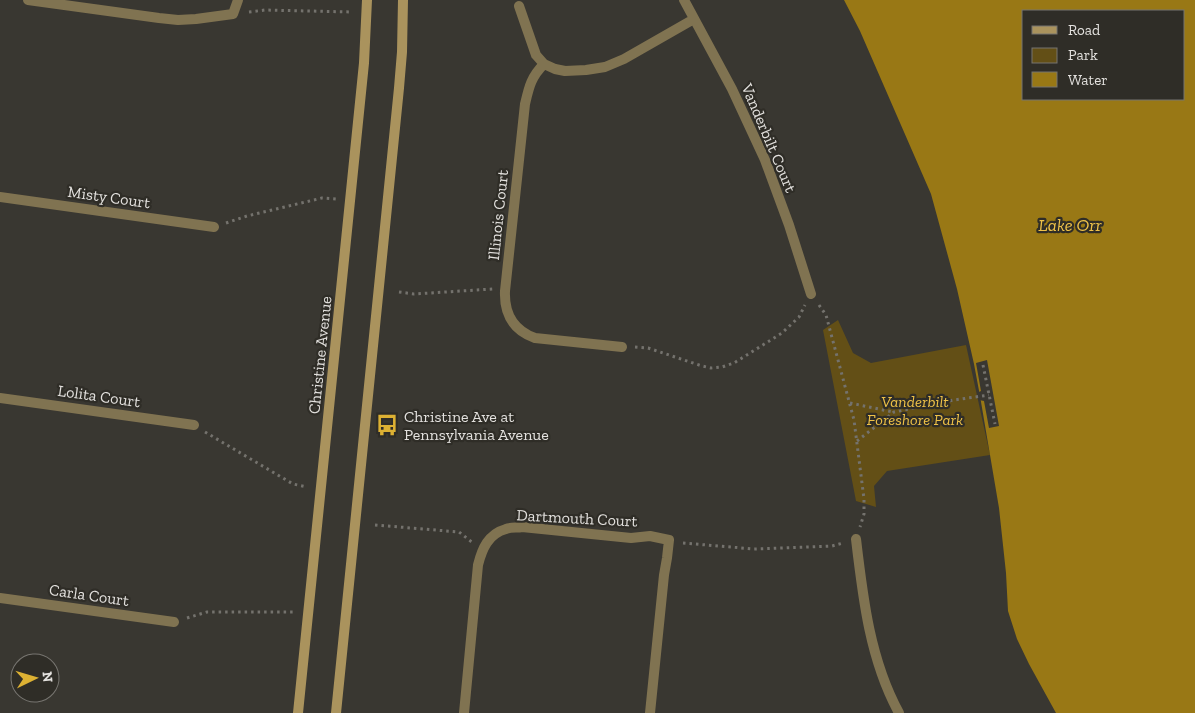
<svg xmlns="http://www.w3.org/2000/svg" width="1195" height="713" viewBox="0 0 1195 713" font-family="'Zilla Slab',serif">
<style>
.green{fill:#634f16}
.water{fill:#997815;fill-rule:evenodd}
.pier{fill:#393731}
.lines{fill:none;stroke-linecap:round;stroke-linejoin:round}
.path{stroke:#74726d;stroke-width:3;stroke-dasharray:2.5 4;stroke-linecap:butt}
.minor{stroke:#807351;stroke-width:10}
.secondary{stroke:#aa935d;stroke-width:10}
.labels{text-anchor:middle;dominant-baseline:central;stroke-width:4.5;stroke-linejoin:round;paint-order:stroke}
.street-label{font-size:16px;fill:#e3e1de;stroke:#2f2d27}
.park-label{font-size:16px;font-style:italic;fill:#eec147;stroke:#2f2d27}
.poi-label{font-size:16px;fill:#e3e1de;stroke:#2f2d27;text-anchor:start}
.water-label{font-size:18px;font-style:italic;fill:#efc249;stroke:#2f2d27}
</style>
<rect width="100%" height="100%" fill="#393731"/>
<path class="green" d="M838,320L853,353L871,363L966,345L990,455L887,471L874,486L876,507L856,501L823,330Z"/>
<path class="water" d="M844,0H1195V713H1056L1029,664L1017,639L1008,611L1006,573L999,508L980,396L974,364L957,289L931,194L860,31ZM1024,11H1184V99H1024Z"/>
<path class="pier" d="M987,360L999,426L989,428L984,401L979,400L977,393L981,391L976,363Z"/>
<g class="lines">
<path class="path" d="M249,12L265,10L352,12
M226,223L247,216L322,198L337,199
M399,292L414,294L493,289
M819,305L826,315L854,420L864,499V514L860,527
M635,347L648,348L702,366L711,368L722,367L734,363L782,333L799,317L805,305
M983,365L995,424
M850,403L893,412
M205,432L293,484L307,487
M857,441L894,412L954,400L989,395
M375,525L459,532L473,543
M683,543L754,549L832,546L843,543
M187,618L207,612H295"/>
<path class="minor" d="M28,0L159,18L178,20L196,19L233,14L238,0
M684,0L732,89L765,160L789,225L811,294
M519,6L536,55L544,64L555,69L565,71L586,70L605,67L624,59L694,19
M544,64C531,77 529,87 525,104L505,291C504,314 513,330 535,338L622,347
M0,197L214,227
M0,398L194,425
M856,539C863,599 870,660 899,713
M0,598L174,622
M464,713L478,565C482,549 488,534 506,529C511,527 517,528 522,527L631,538L650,536L669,540L667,558L664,575L650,713"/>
<path class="secondary" d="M298,713L364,63L367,0
M336,713L399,88L402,52L403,0"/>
</g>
<defs>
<g id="bus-bare" transform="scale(1.725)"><path d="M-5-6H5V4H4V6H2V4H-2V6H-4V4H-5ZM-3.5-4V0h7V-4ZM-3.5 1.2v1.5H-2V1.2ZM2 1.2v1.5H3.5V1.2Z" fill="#ddb133" stroke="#2f2d27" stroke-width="2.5" paint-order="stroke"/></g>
</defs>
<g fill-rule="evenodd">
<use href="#bus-bare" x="387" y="425"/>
</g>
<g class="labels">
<g class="street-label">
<text transform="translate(769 138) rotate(67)">Vanderbilt Court</text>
<text transform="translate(109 197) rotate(8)">Misty Court</text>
<text transform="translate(498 215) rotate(-84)">Illinois Court</text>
<text transform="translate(320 355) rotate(-84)">Christine Avenue</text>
<text transform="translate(99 396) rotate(8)">Lolita Court</text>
<text transform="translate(577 518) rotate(3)">Dartmouth Court</text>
<text transform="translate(89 595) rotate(8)">Carla Court</text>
</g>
<g class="park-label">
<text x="915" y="401">Vanderbilt<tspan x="915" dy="18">Foreshore Park</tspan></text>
</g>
<g class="poi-label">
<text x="404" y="416">Christine Ave at<tspan x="404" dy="18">Pennsylvania Avenue</tspan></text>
</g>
<g class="water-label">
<text x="1070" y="225">Lake Orr</text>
</g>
</g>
<rect x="1022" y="10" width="162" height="90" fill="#2f2d27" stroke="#777570"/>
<rect x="1032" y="26" width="25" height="8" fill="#aa935d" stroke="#777570"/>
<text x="1068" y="35" font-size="15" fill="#e3e1de">Road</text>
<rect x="1032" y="48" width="25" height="15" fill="#634f16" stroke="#777570"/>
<text x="1068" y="60" font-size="15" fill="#e3e1de">Park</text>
<rect x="1032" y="72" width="25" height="15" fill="#997815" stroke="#777570"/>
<text x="1068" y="85" font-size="15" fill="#e3e1de">Water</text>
<g transform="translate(35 678) rotate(85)"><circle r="24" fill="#2f2d27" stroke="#777570"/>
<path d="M0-4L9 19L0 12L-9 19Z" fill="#ddb133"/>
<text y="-8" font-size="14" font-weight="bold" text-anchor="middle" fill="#e3e1de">N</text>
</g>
</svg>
